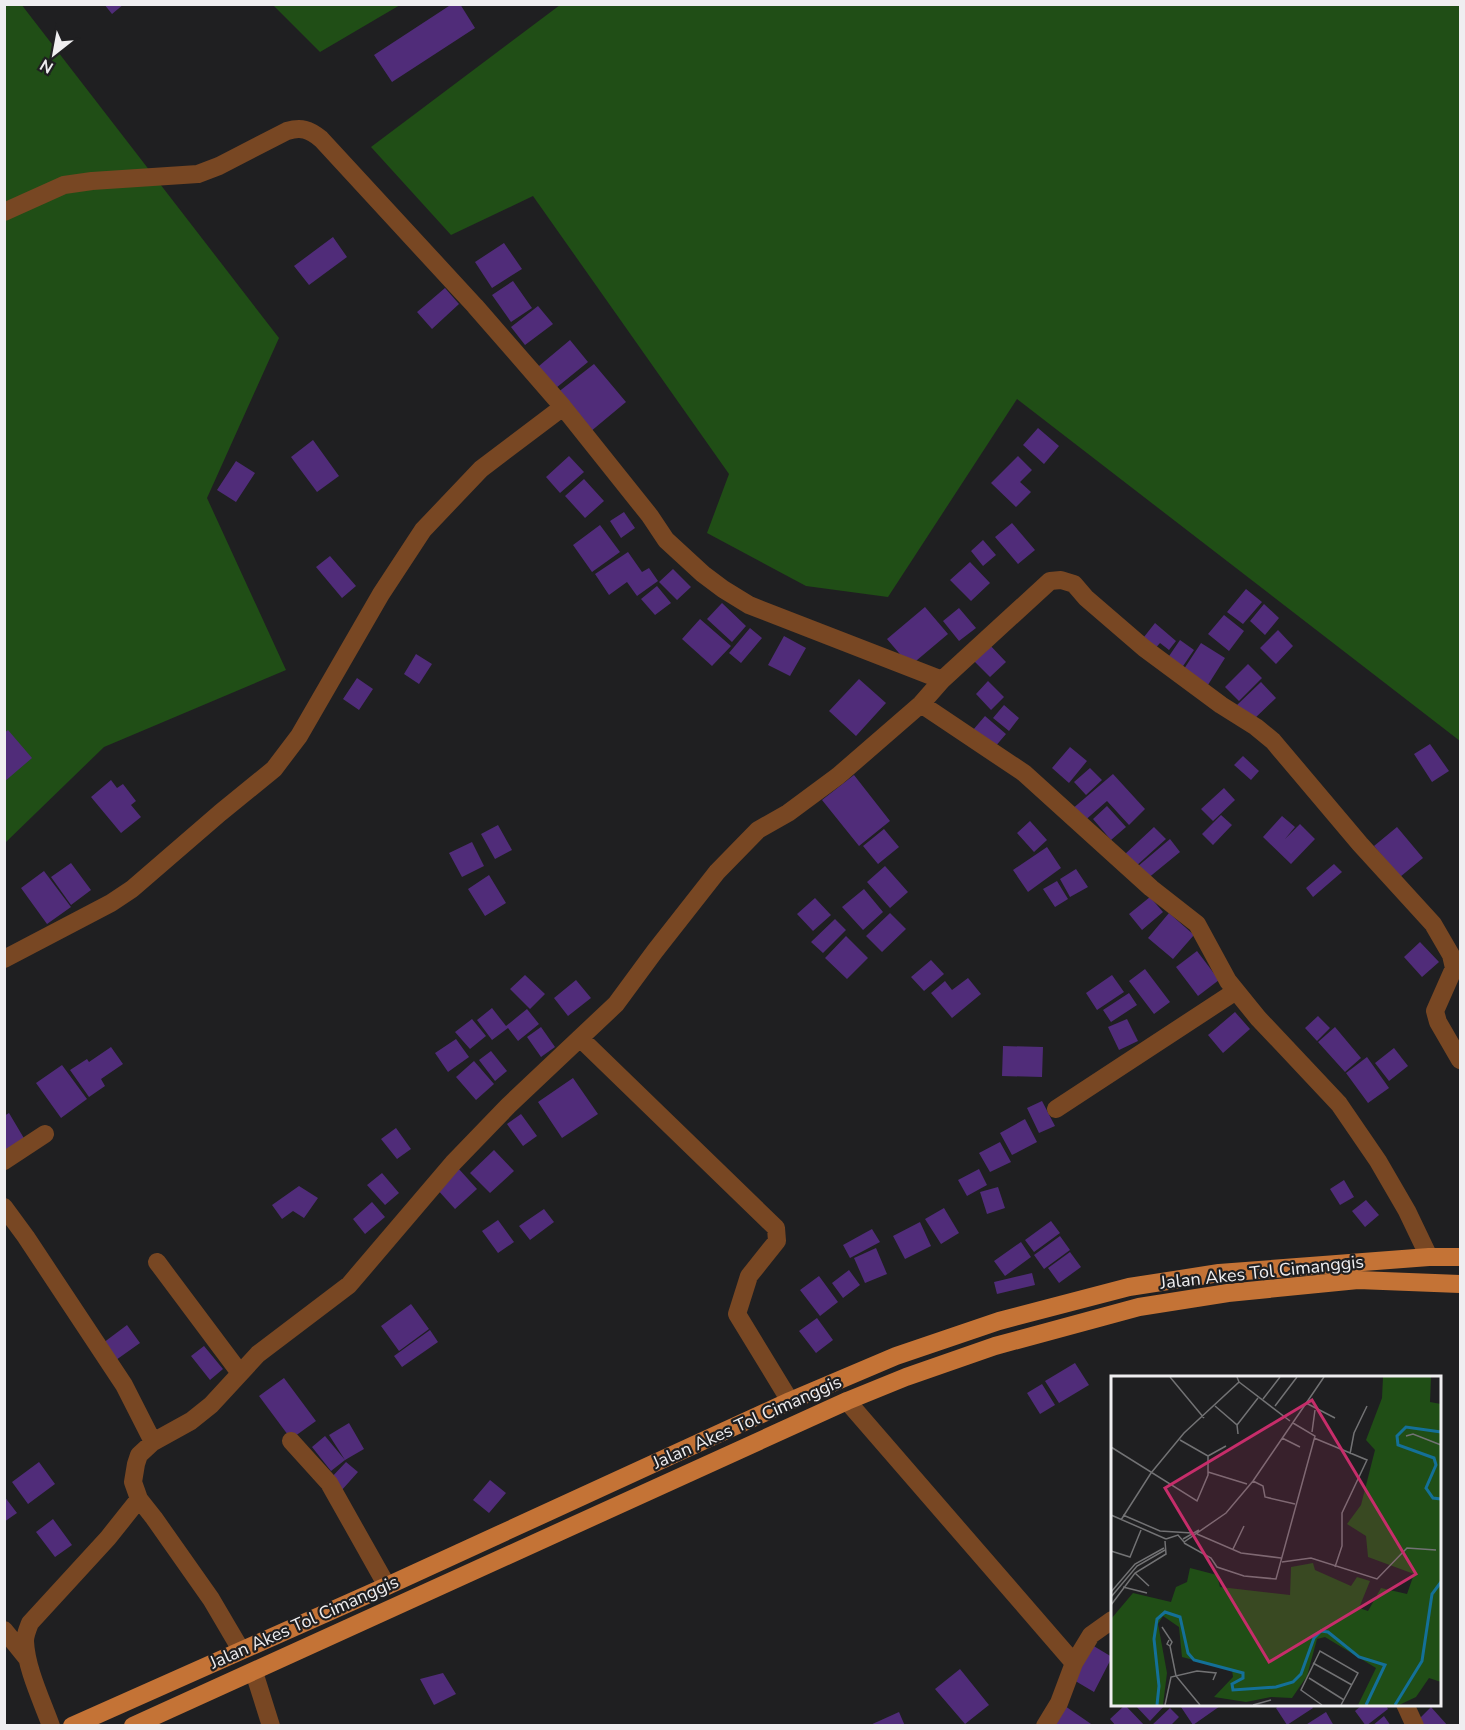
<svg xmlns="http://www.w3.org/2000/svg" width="1465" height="1730" viewBox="0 0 1465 1730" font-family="'Nunito Sans',sans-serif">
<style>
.green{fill:#204e16}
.building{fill:#502c79}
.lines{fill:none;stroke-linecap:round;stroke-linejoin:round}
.minor{stroke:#784723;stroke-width:18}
.major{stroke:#c47336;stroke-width:18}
.labels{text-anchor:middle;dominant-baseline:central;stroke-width:4.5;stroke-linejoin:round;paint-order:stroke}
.street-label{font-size:18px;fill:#efeef0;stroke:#1f1f21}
.inset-river{fill:none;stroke:#147098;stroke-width:3}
.inset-road{fill:none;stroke:#727274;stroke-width:1.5}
.view{fill:#c62d6a;fill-opacity:0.15;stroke:#c62d6a;stroke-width:3}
.inset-edge{fill:none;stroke:#efeef0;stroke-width:3}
</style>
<rect width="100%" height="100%" fill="#1f1f21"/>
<path class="green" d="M21,4L279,338L207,498L286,670L104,747L5,843L4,5Z
M273,5H400L320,52Z
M560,5H1460V741L1017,399L888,597L806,586L707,533L729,474L533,196L451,235L371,147Z"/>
<path class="building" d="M104,4H124L112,14Z
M452,4H460L475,28L392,82L374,55Z
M333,237L347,257L309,285L294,266Z
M504,243L522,269L492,288L475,262Z
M513,281L532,308L511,322L492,295Z
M445,288L459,304L432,329L417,312Z
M538,306L553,324L525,345L511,327Z
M570,340L588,362L551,392L533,371Z
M594,364L626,402L590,432L557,393Z
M1038,428L1059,446L1044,464L1023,445Z
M313,440L339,476L317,492L291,457Z
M569,456L584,472L560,493L546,477Z
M1018,456L1032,470L1020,482L1031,492L1016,507L991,483Z
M236,461L255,473L236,502L217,490Z
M584,479L604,501L585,518L565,496Z
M624,512L635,528L621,538L610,521Z
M1012,523L1035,550L1018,564L995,537Z
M600,525L620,552L592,572L573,545Z
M983,540L996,555L983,566L971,551Z
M628,552L642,572L649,568L658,581L637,596L627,582L609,595L595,574Z
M330,556L356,586L342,598L316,567Z
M970,562L990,583L971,601L950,580Z
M673,569L691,587L677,600L659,582Z
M657,586L671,603L655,615L641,599Z
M1246,589L1262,602L1243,624L1227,612Z
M722,603L746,626L732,642L707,619Z
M1264,604L1279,618L1265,635L1250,621Z
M925,607L948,634L910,666L887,639Z
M959,608L976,628L959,641L943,621Z
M1224,615L1244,631L1229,651L1208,634Z
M700,619L731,646L712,666L682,639Z
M1155,623L1176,641L1169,650L1160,643L1153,651L1140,642Z
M750,628L762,638L741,663L729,653Z
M1278,630L1293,646L1276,664L1260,648Z
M784,636L806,648L790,676L768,665Z
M1180,640L1194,650L1181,669L1167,659Z
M987,642L1006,662L990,677L971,658Z
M1201,643L1225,658L1206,688L1182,672Z
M416,654L432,664L419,684L404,674Z
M1248,664L1262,678L1239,701L1225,687Z
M357,678L373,689L359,710L343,699Z
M859,679L886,703L856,736L829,711Z
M988,681L1004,697L991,710L976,694Z
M1261,682L1276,698L1252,721L1237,705Z
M1004,705L1019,718L1009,731L993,718Z
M985,716L1006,734L994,748L973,730Z
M8,730L32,758L4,782V733Z
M1430,744L1449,771L1432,782L1414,754Z
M1070,747L1087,761L1069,783L1052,768Z
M1243,756L1259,771L1251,780L1234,765Z
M1090,768L1102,780L1086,795L1074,782Z
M1113,774L1145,809L1129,825L1107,801L1082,823L1071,810Z
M854,775L890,821L859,846L822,800Z
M111,780L117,788L123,784L136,801L131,805L141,817L121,833L91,797Z
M1224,788L1235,800L1213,821L1201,809Z
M1107,806L1126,827L1111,840L1093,819Z
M1221,815L1232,825L1213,845L1202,834Z
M1282,816L1295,827L1285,839L1300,824L1315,839L1291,864L1263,837Z
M1030,821L1047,840L1034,852L1017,833Z
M498,825L512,850L495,859L481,834Z
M1154,827L1166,839L1135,867L1124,855Z
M1397,827L1423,858L1400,877L1374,846Z
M884,829L899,847L878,864L863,846Z
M1170,839L1180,852L1147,879L1137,867Z
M472,842L484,866L462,877L449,853Z
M1047,847L1061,868L1028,892L1013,870Z
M71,863L91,890L71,905L51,877Z
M1334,864L1342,872L1313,897L1306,888Z
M885,866L908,892L890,908L867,882Z
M1076,869L1088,887L1070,897L1060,879Z
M44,871L71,907L47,924L21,888Z
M489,875L506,903L485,916L468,889Z
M1057,881L1068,899L1055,907L1043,889Z
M864,889L883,912L863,930L842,907Z
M1150,897L1163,912L1142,930L1129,914Z
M815,898L831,915L813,931L797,914Z
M890,913L906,929L882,952L866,936Z
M1169,913L1194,935L1173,959L1148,938Z
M835,919L846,930L823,953L811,942Z
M846,936L868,958L847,979L825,958Z
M1420,942L1439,962L1422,977L1404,957Z
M1197,951L1219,980L1198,996L1176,967Z
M931,960L944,974L924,991L911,977Z
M1145,969L1170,1002L1154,1014L1129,981Z
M525,975L545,994L530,1009L510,989Z
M1112,975L1124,992L1097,1010L1086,993Z
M968,978L981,994L952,1018L931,993L945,981L952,990Z
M576,980L591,998L568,1016L554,998Z
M1129,993L1137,1005L1111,1022L1103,1010Z
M492,1008L506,1026L527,1009L539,1024L518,1041L508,1028L492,1040L477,1020Z
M1235,1012L1250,1029L1223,1053L1208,1035Z
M1318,1016L1330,1028L1317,1041L1305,1028Z
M472,1019L486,1036L470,1049L455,1032Z
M1127,1019L1138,1041L1119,1050L1108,1027Z
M541,1027L555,1047L541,1057L527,1037Z
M1335,1027L1361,1058L1345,1072L1318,1042Z
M456,1039L469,1057L448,1072L435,1053Z
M1003,1046L1043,1047L1042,1077L1002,1076Z
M111,1047L123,1064L101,1079L105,1086L89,1097L70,1070L87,1059L89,1062Z
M1394,1048L1408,1066L1389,1081L1375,1063Z
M491,1051L507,1071L495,1081L479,1060Z
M1367,1057L1389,1088L1368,1103L1346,1073Z
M474,1061L494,1084L476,1100L456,1077Z
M62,1065L87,1099L61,1118L36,1083Z
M573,1078L598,1114L562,1138L538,1102Z
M1042,1101L1055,1126L1039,1133L1027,1108Z
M9,1113L25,1140L4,1152V1116Z
M521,1114L537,1136L523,1146L507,1124Z
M1025,1119L1037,1142L1012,1155L1000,1133Z
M396,1128L411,1149L397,1159L381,1139Z
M1000,1142L1011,1162L990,1172L979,1153Z
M494,1150L514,1171L490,1193L470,1173Z
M458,1168L477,1189L455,1209L436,1188Z
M979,1169L987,1185L967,1196L958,1180Z
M382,1173L399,1193L385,1205L367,1185Z
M1344,1180L1354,1197L1340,1205L1330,1189Z
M299,1186L318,1198L304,1218L293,1211L282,1219L272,1205Z
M998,1187L1005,1208L987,1214L980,1192Z
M1366,1200L1379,1215L1365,1227L1352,1211Z
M372,1202L385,1217L365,1234L353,1219Z
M944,1208L959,1233L941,1244L925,1219Z
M544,1209L554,1222L530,1240L519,1226Z
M498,1220L514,1242L498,1253L482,1231Z
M1051,1221L1060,1233L1034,1252L1025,1240Z
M920,1222L931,1246L905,1259L893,1236Z
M872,1229L880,1242L850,1258L843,1245Z
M1060,1236L1070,1250L1044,1269L1034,1255Z
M1021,1242L1031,1257L1005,1276L994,1261Z
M876,1248L887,1274L865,1283L854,1258Z
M1070,1252L1081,1267L1059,1283L1048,1268Z
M849,1270L860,1285L843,1298L832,1283Z
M1032,1273L1035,1285L997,1294L994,1282Z
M819,1276L838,1302L820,1316L800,1290Z
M411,1304L429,1329L399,1351L381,1326Z
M817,1318L833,1340L816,1353L799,1331Z
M127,1325L140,1343L116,1360L103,1343Z
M430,1330L438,1342L402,1367L394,1356Z
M204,1346L223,1369L210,1380L191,1356Z
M1075,1363L1089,1385L1059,1403L1045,1381Z
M284,1378L316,1421L291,1439L259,1396Z
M1042,1384L1055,1405L1040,1414L1027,1393Z
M349,1423L364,1449L345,1460L329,1435Z
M325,1436L345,1460L331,1471L312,1447Z
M39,1462L55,1484L28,1504L12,1482Z
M346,1462L358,1472L341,1491L329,1480Z
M490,1480L506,1493L489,1513L473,1500Z
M4,1496L17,1513L4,1522Z
M53,1519L72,1545L55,1557L36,1532Z
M1092,1645L1112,1657L1094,1692L1072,1679Z
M960,1669L989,1705L965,1724L935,1689Z
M443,1673L456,1694L434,1705L420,1679Z
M1134,1704H1166L1150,1721Z
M1179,1704H1223L1193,1725Z
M1281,1704H1310L1313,1708L1287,1725L1276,1708Z
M1363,1704H1385L1388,1709L1366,1726L1355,1711Z
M1125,1705L1145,1726H1116L1110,1719Z
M1065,1706L1094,1726H1051Z
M1431,1707L1448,1726H1419L1416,1722Z
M1170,1708L1179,1717L1170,1726H1151Z
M899,1712L905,1726H868Z
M1326,1712L1334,1726H1304Z
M1384,1716L1391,1726H1372Z"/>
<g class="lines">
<path class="minor" d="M4,212L64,185L92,181L198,174L219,166L287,131C301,127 309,129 321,139L475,306L563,407L650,516L666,540L703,574L723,589L749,605L942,680
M921,704L1024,773L1151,888L1197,924L1228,981L1258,1018L1339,1104L1378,1161L1407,1211L1429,1257
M4,959L111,903L132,889L220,813L274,769L299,736L381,594L423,530L481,469L563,407
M581,1039L776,1228L777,1241L749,1276L737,1314L790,1401
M1056,1109L1236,991
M4,1161L45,1134
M4,1207L26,1237L124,1385L153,1442
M157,1262L240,1373
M847,1401L1074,1663
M291,1441L329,1483L387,1586
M4,1630L26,1657
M241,1650L211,1599L154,1518L139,1499L133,1482L136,1464L139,1455L153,1442L191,1421L211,1405L258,1354L349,1285L453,1163L508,1106L616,1004L655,951L717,872L758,830L788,813L838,776L921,704L942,680L1050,581L1061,580L1074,584L1086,598L1144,648L1221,705L1256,727L1273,741L1360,844L1433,924L1451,955L1454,968L1435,1011L1438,1022L1460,1060
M254,1672L271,1726
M1405,1704L1415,1726
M51,1726C42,1701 26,1668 25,1641C25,1635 28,1628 30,1623L108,1538L139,1499
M1045,1726L1059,1703L1074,1663L1091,1635L1112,1620"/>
<path class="major" d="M72,1726L387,1586L790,1401L896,1356L999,1321L1129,1287L1219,1273L1429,1257H1460
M133,1726L847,1401L906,1377L995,1346L1139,1307L1228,1293L1358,1280L1460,1284"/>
</g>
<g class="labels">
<g class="street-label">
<text transform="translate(1262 1272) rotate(-6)">Jalan Akes Tol Cimanggis</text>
<text transform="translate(747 1422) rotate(-24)">Jalan Akes Tol Cimanggis</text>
<text transform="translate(304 1622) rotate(-24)">Jalan Akes Tol Cimanggis</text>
</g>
</g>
<g transform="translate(1111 1376)">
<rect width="330" height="330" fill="#1f1f21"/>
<path d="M272,1H320L319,26L330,28V306L318,302L305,321L288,329H247L265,292L214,261L206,263L196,300L181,322L160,321L135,326L103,321L122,301L121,294L71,281L68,251L52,240L47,248L56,297L52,329H0V243L22,217L60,226L65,211L76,206L79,192L106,199L109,211L179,219L180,191L202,187L204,194L240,210L246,201L259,205L248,232L257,235L270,212L296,218L303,198L257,181L255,160L236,148L250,129L264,74L255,64L271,22Z" fill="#204e16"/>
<path class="inset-river" d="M330,56L295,51L286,60L287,69L323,82L325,89L315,112L322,122L330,123M46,329L48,310L43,263L46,243L54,236L69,241L77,277L83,284L132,297V302L121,308L122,314L165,311L182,306L190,298L203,262L210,255L217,256L248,281L274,289L255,329M284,329L311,285L321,218L330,206"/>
<path class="inset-road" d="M59,1L93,42M128,6L179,45M152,23L169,1M195,27L224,42M104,30L126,49L127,58M164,30L186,1M126,49L147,22M201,56L204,34M295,60L302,58L330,69M171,62L189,71M203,62L256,84L231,137V170L224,191M0,71L86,125L97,99V80L69,64M239,78L243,57L256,30M97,80L115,70M97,96L136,108M142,105L152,110L154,121L184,128M0,139L55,163M12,139L49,155L81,157M10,144L40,97L73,57L128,6L126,1M86,158L130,177L170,182M55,163L67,159L73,166L115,137L142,105L213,1M72,163L88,154M73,167L100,182L106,191L133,200L165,203L204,60L182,47M122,173L133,150M0,175L19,181L30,154M171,186L200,182L266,203L296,172L325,174M24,197L38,210M12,211L36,217M0,216L24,188L53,172M0,221L26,190L54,174M0,229L24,197L55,178L54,165M51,251L61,266L59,270L56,268L58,264M59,270L65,300L89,329M202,287L241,309M198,302L233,324M54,329L60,301L86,295L105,297L102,304M142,329L160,324M211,329L190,314L209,275L247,297L230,329"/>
<path class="view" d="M201,24L305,198L158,286L54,112Z"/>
<rect width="330" height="330" class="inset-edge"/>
</g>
<rect width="1465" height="1730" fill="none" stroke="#efeef0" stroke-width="12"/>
<g transform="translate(54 54) rotate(211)" stroke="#1f1f21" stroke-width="4.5" paint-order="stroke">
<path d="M0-4.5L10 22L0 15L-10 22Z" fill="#efeef0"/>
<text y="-9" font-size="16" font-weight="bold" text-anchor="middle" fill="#efeef0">N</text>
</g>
</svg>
